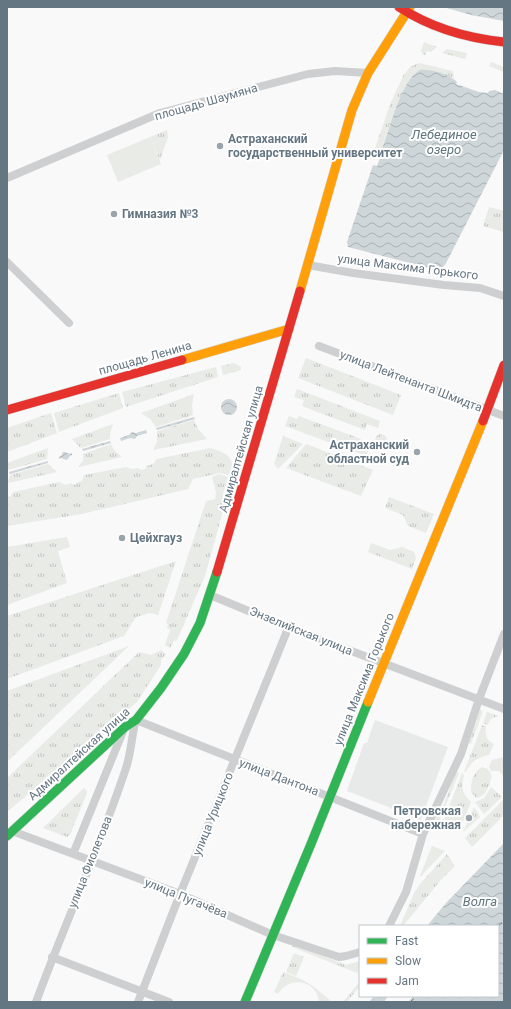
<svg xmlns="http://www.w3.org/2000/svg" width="511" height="1009" viewBox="0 0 511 1009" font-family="Roboto,sans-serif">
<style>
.built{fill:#e8e9e9}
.grass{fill:url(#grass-tufts)}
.forest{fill:url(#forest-crowns)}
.garden{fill:#e8ebe6}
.water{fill:url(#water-waves)}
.pier{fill:#f9f9f9}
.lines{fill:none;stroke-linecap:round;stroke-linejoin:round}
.ferry{stroke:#60757c;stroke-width:1;stroke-dasharray:5 4;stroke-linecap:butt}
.fast-casing{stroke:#d5d6d7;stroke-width:10}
.slow-casing{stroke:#d5d6d7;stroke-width:10}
.jam-casing{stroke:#d5d6d7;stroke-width:10}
.street{stroke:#cecfd0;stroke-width:8}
.fast{stroke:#30b455;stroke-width:9}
.slow{stroke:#ff9f0a;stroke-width:9}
.jam{stroke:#e5322d;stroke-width:9}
.poi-dot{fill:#99a4ac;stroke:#fff;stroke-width:1.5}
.labels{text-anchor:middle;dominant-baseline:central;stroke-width:4;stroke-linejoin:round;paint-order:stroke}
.street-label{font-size:12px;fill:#657683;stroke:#fff}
.poi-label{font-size:12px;font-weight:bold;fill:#657683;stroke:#fff;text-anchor:start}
.water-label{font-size:13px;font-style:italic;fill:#60757c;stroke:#fff}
</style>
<defs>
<pattern id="grass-tufts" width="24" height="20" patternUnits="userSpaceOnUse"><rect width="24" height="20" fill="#e8ebe6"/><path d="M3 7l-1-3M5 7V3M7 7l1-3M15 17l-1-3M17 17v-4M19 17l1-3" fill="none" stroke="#c0c3c0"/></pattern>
<pattern id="forest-crowns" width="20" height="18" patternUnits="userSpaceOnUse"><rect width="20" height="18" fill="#e8ebe6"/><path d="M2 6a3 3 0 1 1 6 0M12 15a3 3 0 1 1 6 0" fill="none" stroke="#c0c3c0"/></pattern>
<pattern id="water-waves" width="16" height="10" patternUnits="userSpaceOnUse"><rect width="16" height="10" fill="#ced6d9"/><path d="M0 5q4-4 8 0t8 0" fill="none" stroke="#abb2b5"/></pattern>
</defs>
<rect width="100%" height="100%" fill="#f9f9f9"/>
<path class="built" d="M375,720L448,747L420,822L386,806L347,791L364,743H367Z"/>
<path class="grass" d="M424,42L437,47L431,52L427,51L425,55H423L421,51Z
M447,49L467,53L465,59L442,53Z
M491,62L504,67V72L489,66Z
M419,63L453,71L454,78C444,75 430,68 421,70C404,75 386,136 381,152L374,151L391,102L403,76L410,67Z
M167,130L168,137L160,160L150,137Z
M489,207L504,211V232L483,226Z
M306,358L401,395L393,415L298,378Z
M216,367L218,377L126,407L122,392Z
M297,389L380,421L378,428L367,424L365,430L302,406L304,400L294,397Z
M119,393L123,408L59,432L54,413Z
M194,394L192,405L193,415L156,427L150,419L141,413Z
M51,413L57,433L7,452V428Z
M289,416L297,419L299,416L361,439L358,446L369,449L366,456L285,426Z
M194,420L199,430L207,439L153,450L157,442V431Z
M113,424L110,434V439L81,448L72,439Z
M375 440a6 6 0 1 1 12 0a6 6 0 1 1-12 0Z
M283,436L303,444L278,469L274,464Z
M111,444L114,450L122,457L79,467L83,460V454Z
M306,444L373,470L361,496L286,468Z
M48,448L47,459L8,470L7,469V463Z
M210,448C225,452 238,458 229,475L220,473L193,479L188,489L82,514L7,526V497L11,496L13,492L59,482L66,485L71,483L74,485L76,484L78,482L82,481L84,475L126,467L132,469L138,468L141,470L145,469L147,466L153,464L157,459Z
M48,464L57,472L8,483L10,475Z
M219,474L228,477L223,494L226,500L205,576L181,631L177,640L174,641L170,648L165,645L170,630L167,628L168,624L166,623L206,501L215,499L216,493L212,477Z
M389,497L434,514L426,533L408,526L403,515L385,508Z
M67,537L70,547L58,551L67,583L7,605V547Z
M371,543L390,550L402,547L414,552L416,558L412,569L368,552Z
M176,561L158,615L150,613L136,617L124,636L7,679V616Z
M129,646L7,762V691Z
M161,650L166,654L161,660V665L137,702L7,812V778L139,652L151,655Z
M478,708L483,711L471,744L468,743L477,720L475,718Z
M487,712L498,716L491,719L487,725L483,723Z
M482,725L486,727C485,735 486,740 494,744L489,755C477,758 471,761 466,772H464Z
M504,757V777L499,771H491L489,767L492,760Z
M482,767L488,769L492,776C489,785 487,797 476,798L471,792C471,783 472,772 482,767Z
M456,772L459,773L438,824L432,822L436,813L441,812Z
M462,773L464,775C461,788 461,792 471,802L459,831L442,825Z
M491,787L502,797L484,814L475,802L484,798Z
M84,788L87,791L85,798L70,835L67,837L43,828Z
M504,799V815L472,847L465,838Z
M474,807L477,811L480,817L463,832Z
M432,846L445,851L419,878Z
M447,854L455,866L440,881L403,926H400L414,893L420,884Z
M293,944L346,965L360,961V970L357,973L292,947Z
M294,953L304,957L296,976L286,972Z
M283,972C306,980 313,985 332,1002H319C317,980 289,975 278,994L274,992Z
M360,981V986L347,1002H343Z"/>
<path class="forest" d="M234,363L241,367V370L223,375L221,366Z"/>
<path class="garden" d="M150,137L161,164L118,182L107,155Z"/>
<path class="water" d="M443,7H504V21L471,15Z
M420,70C431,69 449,74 457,82L456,84L479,92L488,93L489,91L495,90L504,94V150L445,265L437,270L348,247L347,242L373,165L377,166L382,153L381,152L383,146C390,127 402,79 420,70Z
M221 407a8 8 0 1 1 16 0a8 8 0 1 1-16 0Z
M194,417L195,419L157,430L156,428Z
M146,430L147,433L137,436L135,439L130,438L121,441L120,438L129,435L132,432L136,433Z
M110,441L111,443L83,451L82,449Z
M65,452L69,454L72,453V455L70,456L67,460L61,458L59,459V457L61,456L63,452Z
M48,461V463L10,474L9,472Z
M504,843V1002H369L374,996H498V926H427L446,903Z"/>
<path class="pier" d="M388,996H413L408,1002H384Z"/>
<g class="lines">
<path class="ferry" d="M498,926L504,921
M410,1002L417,996"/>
<g class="fast-casing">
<path id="fast" d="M7,836L125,727L136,720L161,688L184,654L200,623L217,572
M245,1002L311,844L368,702"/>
</g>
<g class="slow-casing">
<path id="slow" d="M300,291L352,110L368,73L410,7
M182,360L289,329
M368,702L483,421"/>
</g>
<g class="jam-casing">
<path id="jam" d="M399,7C431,28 466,38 504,42
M7,410L182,360
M483,421L504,365
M217,572L300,291"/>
</g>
<path class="street" d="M7,178L160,113L308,74L335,71L368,73
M7,262L69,323
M308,265L353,273L444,285L480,288L504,296
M319,346L504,416
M210,595L275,622L504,709
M12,831L180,894L273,935L339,957L346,956L360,952
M73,854L124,729
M389,926L406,892L423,834L461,754L479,699L504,634
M52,957L169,1002
M36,1002C65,923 101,845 127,765C131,751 132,734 136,720L423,834
M138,1002L180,894L289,626"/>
<use href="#fast" class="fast"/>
<use href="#slow" class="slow"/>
<use href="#jam" class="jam"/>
</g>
<g class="poi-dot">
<circle cx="220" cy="146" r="4"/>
<circle cx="114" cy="214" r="4"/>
<circle cx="417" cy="452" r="4"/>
<circle cx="122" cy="538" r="4"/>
<circle cx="469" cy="818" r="4"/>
</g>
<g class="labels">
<g class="street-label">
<text transform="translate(206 102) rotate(-16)">площадь Шаумяна</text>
<text transform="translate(408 267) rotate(7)">улица Максима Горького</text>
<text transform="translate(145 358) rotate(-16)">площадь Ленина</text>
<text transform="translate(411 381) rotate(21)">улица Лейтенанта Шмидта</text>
<text transform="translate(241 449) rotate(-74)">Адмиралтейская улица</text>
<text transform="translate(301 631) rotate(22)">Энзелийская улица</text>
<text transform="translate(364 679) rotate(-68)">улица Максима Горького</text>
<text transform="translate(79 754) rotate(-42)">Адмиралтейская улица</text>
<text transform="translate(279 777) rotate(21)">улица Дантона</text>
<text transform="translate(213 814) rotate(-68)">улица Урицкого</text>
<text transform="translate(90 862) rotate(-68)">улица Фиолетова</text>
<text transform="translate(186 898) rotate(22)">улица Пугачёва</text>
</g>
<g class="poi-label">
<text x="228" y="139">Астраханский<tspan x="228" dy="14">государственный университет</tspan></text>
<text x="122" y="214">Гимназия №3</text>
<text x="409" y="445" text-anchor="end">Астраханский<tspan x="409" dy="14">областной суд</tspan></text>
<text x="130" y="538">Цейхгауз</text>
<text x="461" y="811" text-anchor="end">Петровская<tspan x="461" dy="14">набережная</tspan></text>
</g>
<g class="water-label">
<text x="444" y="134">Лебединое<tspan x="444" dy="15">озеро</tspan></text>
<text x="480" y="901">Волга</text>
</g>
</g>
<rect width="511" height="1009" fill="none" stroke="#657683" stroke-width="16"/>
<rect x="359" y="925" width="140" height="72" fill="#ffffff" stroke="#c1c8cd"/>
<rect x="367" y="938" width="20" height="6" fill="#30b455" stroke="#c1c8cd"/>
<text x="395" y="945" font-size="12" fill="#657683">Fast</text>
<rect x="367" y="958" width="20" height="6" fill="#ff9f0a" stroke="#c1c8cd"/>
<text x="395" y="965" font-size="12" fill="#657683">Slow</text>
<rect x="367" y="978" width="20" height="6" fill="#e5322d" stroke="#c1c8cd"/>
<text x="395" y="985" font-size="12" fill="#657683">Jam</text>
</svg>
